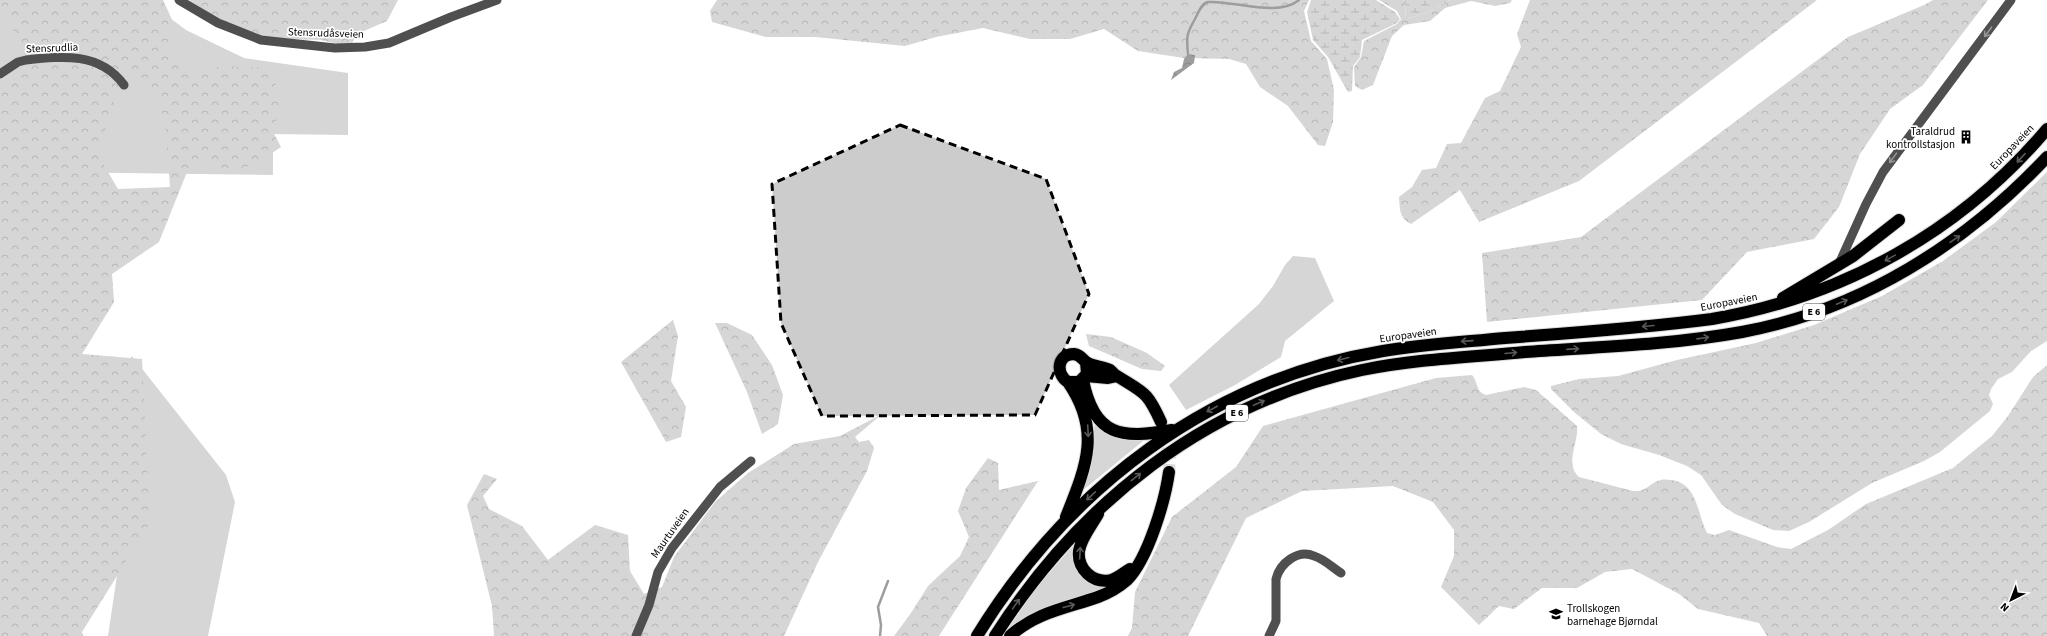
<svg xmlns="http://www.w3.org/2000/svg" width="2047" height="636" viewBox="0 0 2047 636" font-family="'Source Sans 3',sans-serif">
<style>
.grass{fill:#d6d6d6}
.forest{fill:url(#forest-crowns);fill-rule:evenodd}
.wetland{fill:url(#wetland-marsh)}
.water{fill:url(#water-waves)}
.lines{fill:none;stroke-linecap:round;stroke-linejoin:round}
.stream{stroke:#9d9d9d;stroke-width:2.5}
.highway-tunnel{stroke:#d9d9d9;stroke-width:12;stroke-dasharray:12 6;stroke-linecap:butt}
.highway-casing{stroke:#dbdbdb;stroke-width:14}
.minor{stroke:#4f4f4f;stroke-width:9}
.highway{stroke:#000;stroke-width:12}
.oneway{stroke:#959595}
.oneway2{stroke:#595959}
.marked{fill:#000;fill-opacity:0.2;stroke:#000;stroke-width:3;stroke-dasharray:8 5;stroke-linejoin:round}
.labels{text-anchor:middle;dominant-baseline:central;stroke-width:3.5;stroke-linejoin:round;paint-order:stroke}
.shield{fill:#fff;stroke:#4c4c4c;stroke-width:1}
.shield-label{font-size:10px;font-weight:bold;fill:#000}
.street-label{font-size:11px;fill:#000;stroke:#fff}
.poi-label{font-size:11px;fill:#000;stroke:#fff;text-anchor:end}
</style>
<defs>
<pattern id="forest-crowns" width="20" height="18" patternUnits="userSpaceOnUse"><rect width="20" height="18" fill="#d6d6d6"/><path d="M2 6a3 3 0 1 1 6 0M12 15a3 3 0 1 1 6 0" fill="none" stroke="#b6b6b6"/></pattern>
<pattern id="wetland-marsh" width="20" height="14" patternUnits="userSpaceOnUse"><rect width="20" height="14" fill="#d6d6d6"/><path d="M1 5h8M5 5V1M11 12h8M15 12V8" fill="none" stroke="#b6b6b6"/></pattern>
<pattern id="water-waves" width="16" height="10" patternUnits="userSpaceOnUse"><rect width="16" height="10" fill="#9d9d9d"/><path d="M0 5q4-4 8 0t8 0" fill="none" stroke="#858585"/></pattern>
</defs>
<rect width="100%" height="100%" fill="#fff"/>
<path class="grass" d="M0,0H146L186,30L244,58L348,73V135L273,134V175L45,172L0,409Z
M1293,256L1315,258L1334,301L1285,341L1281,357L1235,385L1186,410L1169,385L1259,304L1273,286L1285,265Z
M132,356L226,475L235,502L208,636H108L129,494L97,406Z
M1095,424L1104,431L1148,437L1082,491Z
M1079,539L1077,564L1118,583L1003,636L1037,587Z"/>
<path class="forest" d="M0,0H163L174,24L167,53L191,79L220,66L271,68L281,103L273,132L281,147L256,164L234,170L191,162L159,242L112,274L114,302L82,354L142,359L150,523L82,632L83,636H0V89L32,65L0,4ZM123,71L151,84L165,120L170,187L118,189L98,155Z
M189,0H398L387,21L357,34L350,47L321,40L265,38L231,28Z
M717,0H1309L1304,11L1311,41L1327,59L1334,90L1333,122L1325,146L1318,145L1288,106L1260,87L1246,64L1229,59L1184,58L1138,51L1104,29L1070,39H1030L983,28L936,37L905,46L815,37H766L712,22L710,11Z
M1379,0H1403L1405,3L1406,19L1429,12L1450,0H1512L1510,3L1495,6L1471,1L1445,8L1430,21L1404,25L1392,36L1373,85L1362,90L1355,86L1354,67L1361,57L1364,41L1397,24L1401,19L1397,11Z
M1530,0H1817L1579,181L1479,222L1460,190L1411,224C1399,218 1400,209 1399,197L1412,187L1422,170L1436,168L1447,144L1461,143L1485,98L1500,91L1521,47L1517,34Z
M1933,0H1988L1923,85L1890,109L1860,154L1839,207L1814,239L1747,252L1702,300L1487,322L1482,253L1581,237L1848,37L1924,5Z
M2047,172V341L2031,351L2012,372L1998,379L1991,389L1989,395L1993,404L1990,411L1940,452L1924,461L1872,483L1809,522L1789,531L1773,530L1735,514L1722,505L1701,475L1687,466L1659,455L1621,444L1601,434L1574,412L1551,389V386L1579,379L1618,376L1677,360L1756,343L1814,325L1882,296L1943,261L1996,222Z
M673,320L678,336L671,381L686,407L681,437L666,442L621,362Z
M715,323H727L752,335L772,365L783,395L778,424L762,434L747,392Z
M1086,334L1111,337L1147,353L1165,366L1161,371L1142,369L1089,346Z
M2047,365V636H1767L1759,623L1698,609L1679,594L1632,569L1605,572L1577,588H1542L1514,609L1499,606L1479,625L1441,587L1454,556V530L1433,502L1393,486L1302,491L1246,518L1188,636H1128L1132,628L1135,592L1172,517L1236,467L1263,426L1436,378L1472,375C1478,382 1476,392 1486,395L1524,387L1536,390L1577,426C1579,443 1564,463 1579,477L1633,491C1648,492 1650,482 1661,480C1664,479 1668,480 1671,480C1698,483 1697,514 1707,533L1715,535L1729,530L1777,547L1791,549L1828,530L1866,504L1953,468L1992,436L2008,416L2033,377Z
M882,414L855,437L859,442L869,440L874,448L867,471L818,562L784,636H494L492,606L467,505L484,474L497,479L483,496L489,509L522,526L548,560L595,525L628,535L630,571L644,594L662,587L674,557L715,502L748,473L794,444L840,436Z
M988,458L998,463L999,490L1038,481L939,636H894L911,613L928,586L960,556L969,537L958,511L966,488Z"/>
<path class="wetland" d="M1311,0H1376L1395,12L1400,19L1397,23L1362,40L1360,57L1353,66L1352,91L1348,92L1328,57L1313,40L1307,12Z
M1403,0H1450L1429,12L1406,19L1405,3Z"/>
<path class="water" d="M1188,54L1195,55L1194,63L1171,80L1174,72L1182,68L1184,59Z"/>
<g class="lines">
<path class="stream" d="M1188,54C1186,36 1187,33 1195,19C1198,13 1201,4 1208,2C1234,0 1277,18 1299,0
M880,636L881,625L878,607L888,581"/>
<path class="highway-tunnel" d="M1163,429L1170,455L1169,472"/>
<g class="highway-casing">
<path id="highway" d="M1783,298L1853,256L1899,220
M1086,362L1087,374L1079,382H1068C1056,375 1056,354 1074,354C1081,355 1082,359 1086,362C1093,367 1103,366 1110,370C1113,372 1114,375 1117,376C1144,393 1147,391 1161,422
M1086,376L1108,378L1117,376
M1083,380C1094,437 1122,439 1172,430
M1098,514C1092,525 1081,538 1079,551C1077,569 1093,584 1111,580C1118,578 1123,573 1130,569
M1066,517C1086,467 1102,431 1068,382
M977,636C1068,488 1209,380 1383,351C1424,344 1464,342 1505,338C1574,333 1643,328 1712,319C1843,297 1961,231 2047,129
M995,636C1080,503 1205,403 1362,370C1416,359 1471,357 1525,352C1597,347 1670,345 1742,332C1861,310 1965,244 2047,157
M1010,636C1036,612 1067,608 1098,597C1109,593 1119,587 1127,580C1148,559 1165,501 1169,472"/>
</g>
<path class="minor" d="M179,0L218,23L261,40L335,48L365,47L389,43L451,17L497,0
M0,74L18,62L26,60C63,56 100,52 124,85
M1838,266L1866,204L1883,172L2011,0
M636,636L649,605L658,572L672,548L720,487L751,461
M1269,636L1276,621V579C1280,563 1298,549 1314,556C1324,559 1332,567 1341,573"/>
<use href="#highway" class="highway"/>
</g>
<defs><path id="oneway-shaft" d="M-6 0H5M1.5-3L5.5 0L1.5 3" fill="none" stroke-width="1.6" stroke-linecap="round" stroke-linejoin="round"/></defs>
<g class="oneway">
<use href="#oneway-shaft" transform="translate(1988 32) rotate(127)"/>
<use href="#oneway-shaft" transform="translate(1893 158) rotate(126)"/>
</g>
<g class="oneway2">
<use href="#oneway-shaft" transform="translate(2021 158) rotate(133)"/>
<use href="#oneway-shaft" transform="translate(1955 239) rotate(-34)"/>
<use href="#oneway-shaft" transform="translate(1890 258) rotate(151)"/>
<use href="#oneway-shaft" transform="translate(1842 302) rotate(-22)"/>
<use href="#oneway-shaft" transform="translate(1648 326) rotate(175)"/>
<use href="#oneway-shaft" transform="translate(1703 338) rotate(-8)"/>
<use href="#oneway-shaft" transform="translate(1467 341) rotate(176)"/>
<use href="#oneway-shaft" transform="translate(1573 349) rotate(-4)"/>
<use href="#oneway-shaft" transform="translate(1511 353) rotate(-5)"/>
<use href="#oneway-shaft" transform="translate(1343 359) rotate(166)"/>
<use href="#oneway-shaft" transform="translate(1259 403) rotate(-23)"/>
<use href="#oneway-shaft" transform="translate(1212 409) rotate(152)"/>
<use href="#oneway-shaft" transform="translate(1088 431) rotate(87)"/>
<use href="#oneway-shaft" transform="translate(1136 477) rotate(-38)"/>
<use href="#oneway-shaft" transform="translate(1091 496) rotate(137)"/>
<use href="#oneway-shaft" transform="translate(1080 553) rotate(-87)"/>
<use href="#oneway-shaft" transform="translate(1016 604) rotate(-55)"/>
<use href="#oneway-shaft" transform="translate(1069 606) rotate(-15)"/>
</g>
<path class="marked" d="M900,125L1046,179L1089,294L1035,415L822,416L781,323L772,184Z"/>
<defs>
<g id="building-bare" transform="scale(1.08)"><path d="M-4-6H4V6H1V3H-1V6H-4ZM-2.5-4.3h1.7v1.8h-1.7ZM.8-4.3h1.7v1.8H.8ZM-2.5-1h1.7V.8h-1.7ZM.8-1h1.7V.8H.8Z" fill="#000" stroke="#fff" stroke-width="2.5" paint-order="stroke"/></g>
<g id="school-bare" transform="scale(1.08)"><path d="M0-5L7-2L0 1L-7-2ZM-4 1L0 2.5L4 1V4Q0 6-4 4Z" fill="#000" stroke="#fff" stroke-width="2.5" paint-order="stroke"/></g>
</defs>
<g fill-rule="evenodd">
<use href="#building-bare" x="1966" y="137"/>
<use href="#school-bare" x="1556" y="614"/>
</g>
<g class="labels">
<g class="shield">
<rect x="1803" y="304" width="22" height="16" rx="3"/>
<rect x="1226" y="405" width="22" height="16" rx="3"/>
</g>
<g class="shield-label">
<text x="1814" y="312">E 6</text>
<text x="1237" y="413">E 6</text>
</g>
<g class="street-label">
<text transform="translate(326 33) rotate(2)">Stensrudåsveien</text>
<text transform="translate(52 48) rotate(-2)">Stensrudlia</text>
<text transform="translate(2012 147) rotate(-46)">Europaveien</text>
<text transform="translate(1729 302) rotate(-11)">Europaveien</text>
<text transform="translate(1408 335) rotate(-8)">Europaveien</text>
<text transform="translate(670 533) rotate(-55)">Maurtuveien</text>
</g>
<g class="poi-label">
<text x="1955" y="131">Taraldrud<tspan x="1955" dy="13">kontrollstasjon</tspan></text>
<text x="1567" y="608" text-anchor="start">Trollskogen<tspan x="1567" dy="13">barnehage Bjørndal</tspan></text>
</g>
</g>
<g transform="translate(2011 600) rotate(222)" stroke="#ffffff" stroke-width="3" paint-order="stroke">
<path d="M0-3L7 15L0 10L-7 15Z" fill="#000000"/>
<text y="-6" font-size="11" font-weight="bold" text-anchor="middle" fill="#000000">N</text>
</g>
</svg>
